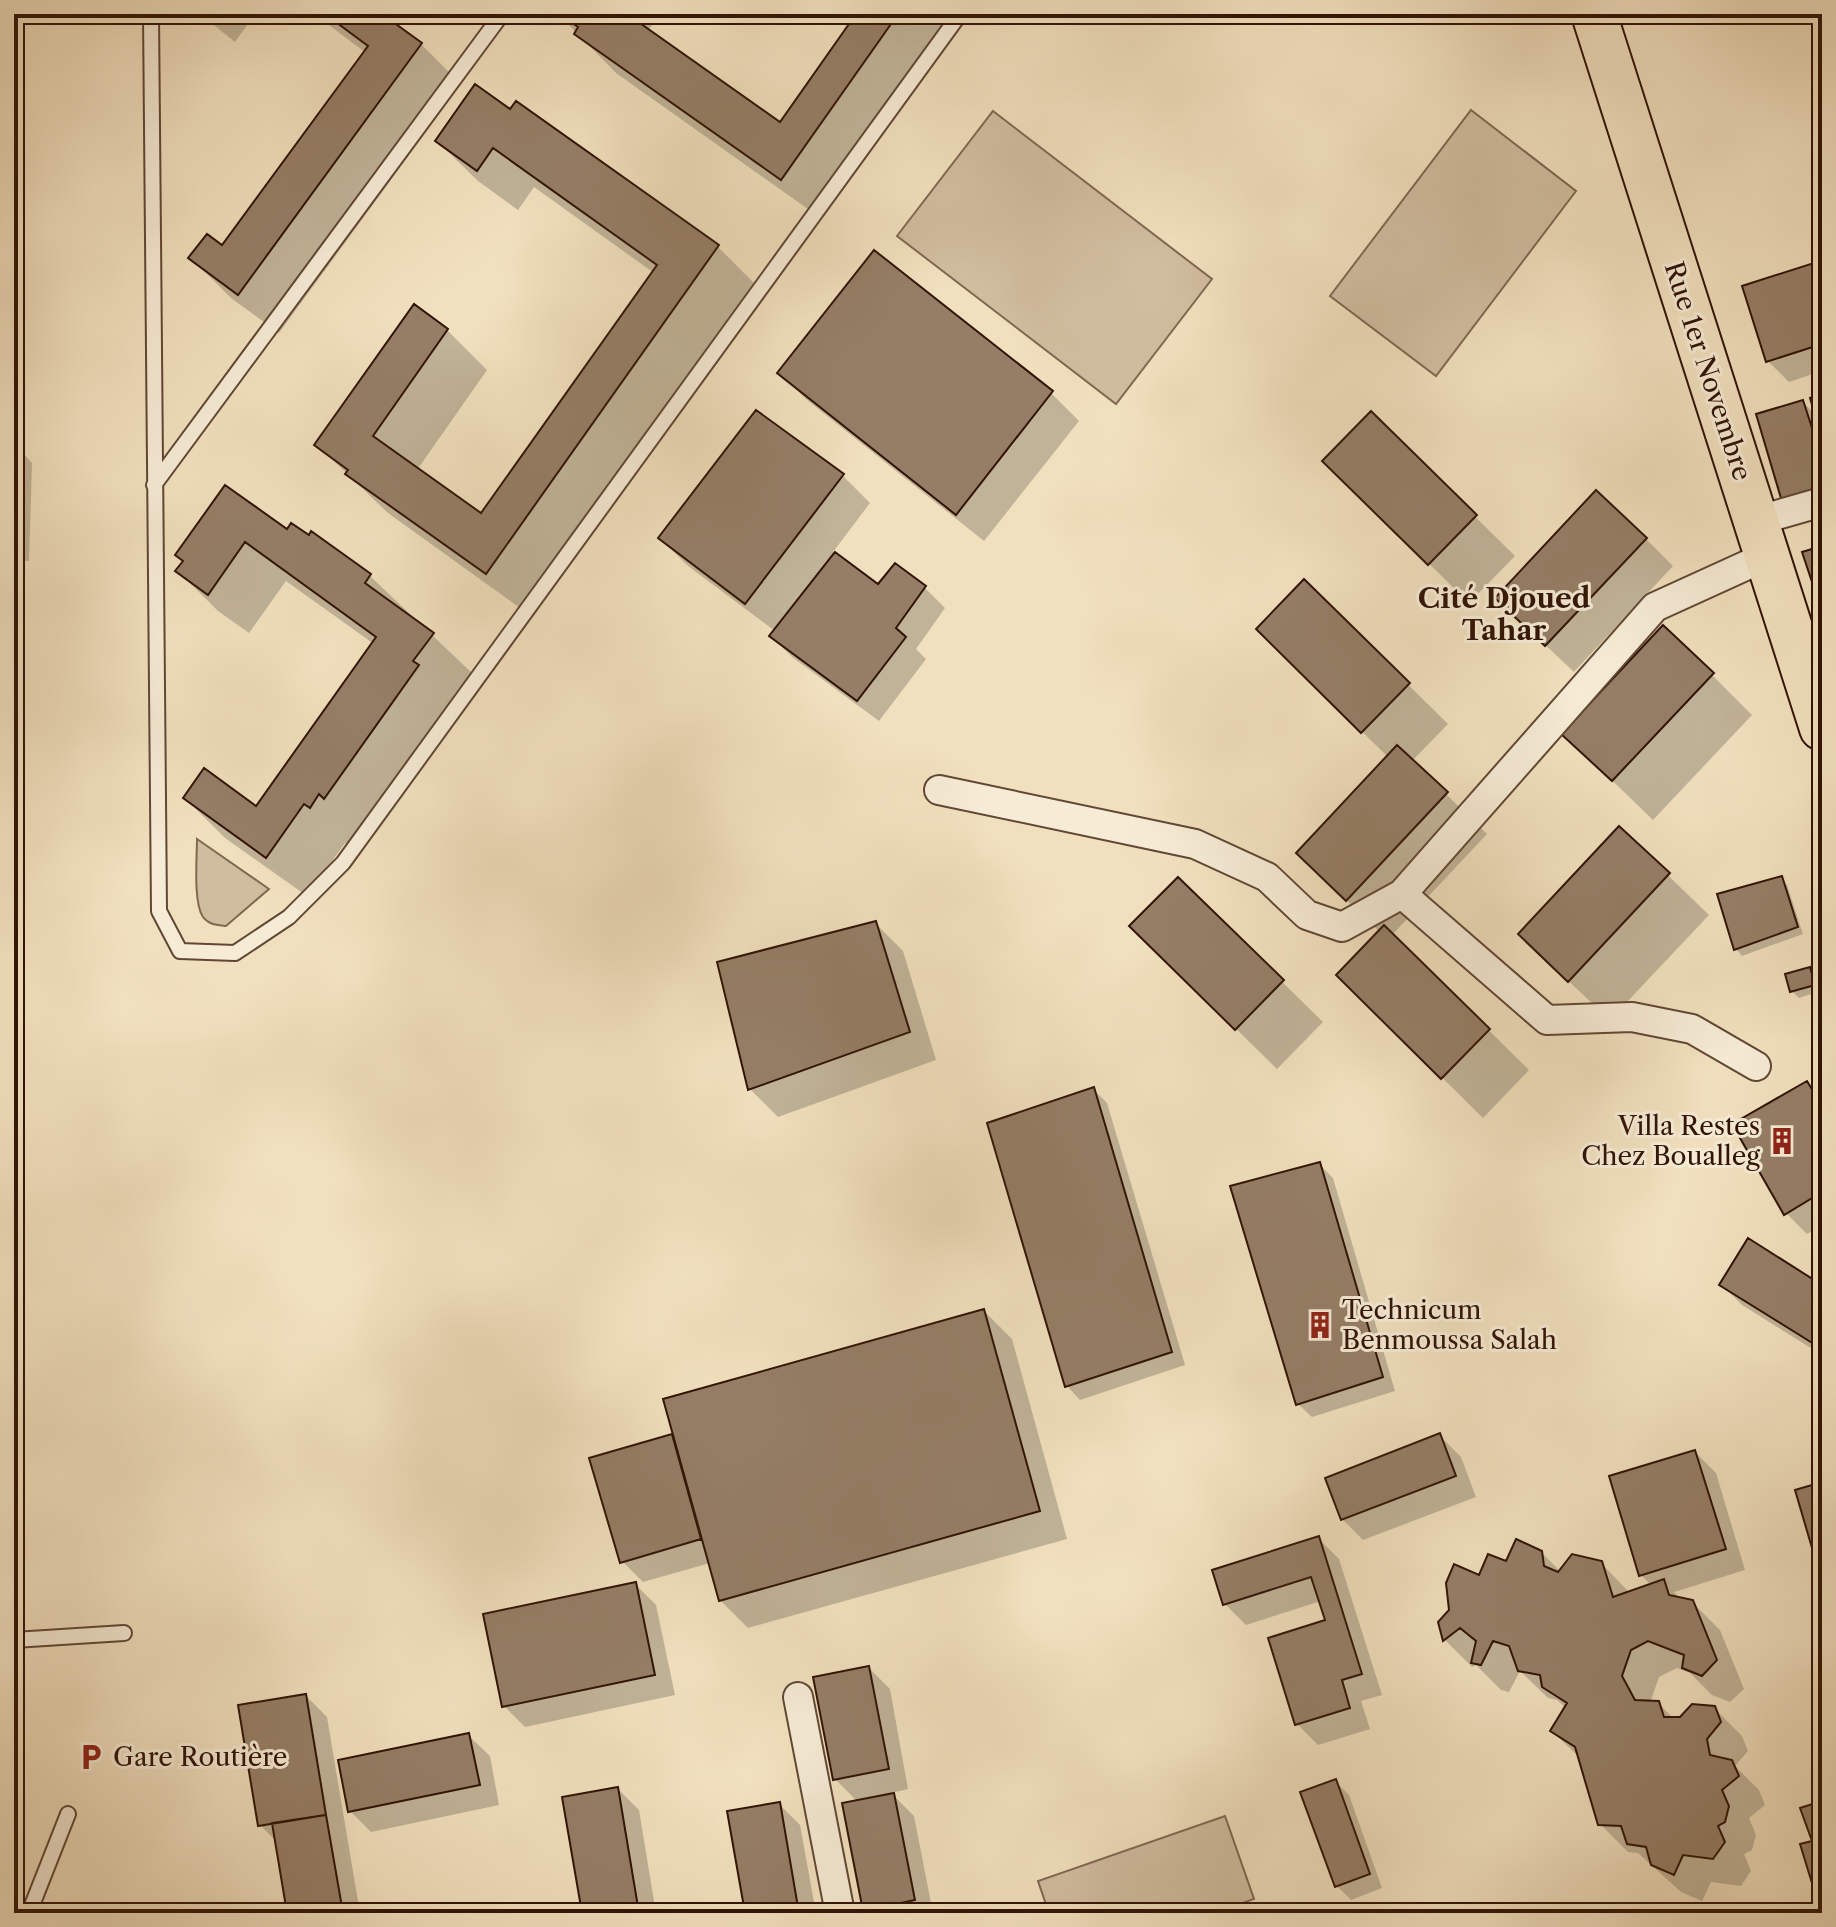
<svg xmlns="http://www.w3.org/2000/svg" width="1836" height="1927" viewBox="0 0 1836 1927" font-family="'Libre Caslon Text',serif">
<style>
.green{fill:#d0bd9f;stroke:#806852;stroke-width:2}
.shadow{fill:#0003}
.building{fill:#957e66;stroke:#311406;stroke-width:2}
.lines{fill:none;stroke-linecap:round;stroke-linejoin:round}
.lane-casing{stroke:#614734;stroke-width:18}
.street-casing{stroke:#614734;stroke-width:32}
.primary-casing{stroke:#311406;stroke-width:48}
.lane{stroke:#f6ebd5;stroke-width:14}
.street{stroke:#f6ebd5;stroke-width:28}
.primary{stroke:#f1e0be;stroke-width:44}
.labels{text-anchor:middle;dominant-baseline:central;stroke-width:6;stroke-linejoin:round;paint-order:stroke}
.street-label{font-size:26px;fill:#311406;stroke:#f6ebd5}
.poi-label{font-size:26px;fill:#311406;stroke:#f6ebd5;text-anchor:start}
.neighbourhood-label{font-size:28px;font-weight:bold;fill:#311406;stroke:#f6ebd5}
</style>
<rect width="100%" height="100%" fill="#f1e0be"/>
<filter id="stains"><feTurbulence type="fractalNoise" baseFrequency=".0025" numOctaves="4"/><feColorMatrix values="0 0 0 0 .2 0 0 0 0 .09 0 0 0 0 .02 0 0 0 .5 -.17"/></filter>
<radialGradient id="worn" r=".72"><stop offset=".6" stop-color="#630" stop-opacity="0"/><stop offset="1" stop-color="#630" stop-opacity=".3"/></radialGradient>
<path class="green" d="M1471,110L1576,191L1436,376L1330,296Z
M993,111L1212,279L1116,404L897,236Z
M197,839L269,889L226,926C217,925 209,925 203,917C193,902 197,858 197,839Z
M1225,1816L1254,1899L1215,1913H1049L1038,1881Z"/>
<path class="shadow" d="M200,14H255L235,42Z
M314,14H383L421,44L461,84L279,333L231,298L191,258L222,248L365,52Z
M558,14H660L648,31L781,125L859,14H966L822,219L616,73Z
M475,87L717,246L758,287L527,613L388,513L317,445L447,330L487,370L417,470L481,516L654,273L534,187L518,210L478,181L437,141Z
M1820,264L1822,266V371L1789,382L1768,361Z
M780,373L1051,393L1079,421L984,541L807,400Z
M1822,397V511L1803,402L1817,417Z
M1371,414L1515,556L1469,603L1325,461Z
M14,449H19L32,463L29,561L14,560Z
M842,475L870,503L833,552L878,587H924L945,608L916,649L926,659L879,721L792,657L771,636L775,631L688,566L660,538Z
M287,532L370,576L473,674L350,846L345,843L307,896L225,838L185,798L256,808L374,644L286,581L249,633L218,611L178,571L185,562L178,555Z
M1646,539L1673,566L1574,672L1525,626Z
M1304,582L1448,724L1412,761L1487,834L1392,935L1529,1070L1483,1118L1338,975L1380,932L1339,893L1388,757L1298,669Z
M1712,675L1752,715L1653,820L1564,734Z
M1620,829L1709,915L1610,1020L1561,974Z
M1781,879L1787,885L1803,934L1742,956L1736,949Z
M1178,880L1323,1022L1277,1069L1172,966Z
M875,923L903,951L936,1060L778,1117L750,1089Z
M1810,969L1816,976L1820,991L1799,998L1792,991Z
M1806,1083L1822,1099V1225L1807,1234L1786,1213Z
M1093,1089L1107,1103L1185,1365L1080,1400L1067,1386Z
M1319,1164L1333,1178L1395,1391L1312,1417L1298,1404Z
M1722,1285L1822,1287V1355L1742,1305Z
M984,1311L1012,1339L1067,1539L748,1628L720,1600L710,1563L643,1582L622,1561L671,1436L676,1440Z
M1440,1436L1461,1457L1476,1497L1363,1540L1342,1519Z
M1695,1452L1716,1473L1745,1570L1674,1592L1682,1600L1692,1602L1720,1630L1744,1689L1730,1702L1712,1695L1690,1673L1677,1668L1659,1677L1650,1703H1658L1674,1719L1714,1708L1742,1736L1748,1751L1735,1766L1759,1790L1765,1805L1749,1818L1756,1835L1752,1850L1744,1854L1751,1871L1741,1886L1711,1882L1702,1901L1681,1892L1638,1853L1628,1852L1600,1824L1581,1759L1552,1731L1566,1708L1557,1700L1548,1698L1520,1671L1509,1692L1501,1690L1476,1665L1472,1667L1445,1640L1440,1623L1480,1578L1507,1564L1541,1552L1561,1572L1601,1563L1630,1593L1652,1586L1641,1575Z
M1318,1538L1339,1559L1382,1695L1361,1701L1370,1729L1318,1745L1297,1724L1327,1622L1321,1601L1246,1625L1225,1604Z
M635,1584L656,1605L675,1695L525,1727L504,1706Z
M869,1668L890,1689L908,1789L891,1793L914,1816L933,1913H868L865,1910L858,1802L835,1779Z
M306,1696L327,1717L360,1913H289L277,1842L260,1825Z
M469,1736L490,1756L499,1805L371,1832L350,1811Z
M1335,1781L1349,1795L1382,1888L1351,1900L1337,1886Z
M618,1789L639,1810L656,1913H584Z
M1822,1803V1891L1814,1882V1842Z
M779,1804L800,1825L816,1913H747Z"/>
<path class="building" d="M325,14H382L422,43L238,295L188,258L207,234L222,245L368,46Z
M559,14H627L780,122L856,14H898L781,180L574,34L578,27Z
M475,84L510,109L516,101L719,245L486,574L345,474L348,470L314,445L414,304L448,329L373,436L481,513L657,265L493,148L477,171L435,141Z
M874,250L1053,391L956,515L777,373Z
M1820,261L1822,344L1766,362L1742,286Z
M1822,394V439L1810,398Z
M1803,400L1822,459V493L1783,505L1756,414Z
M756,410L844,474L745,604L658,538Z
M1371,411L1477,515L1428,565L1322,461Z
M14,447H19L17,548H14Z
M225,485L287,529L291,523L309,535L311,531L371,574L365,583L434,633L413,661L419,665L324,799L319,794L310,808L304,804L266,858L183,798L204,768L256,806L376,637L245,542L208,595L175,571L183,561L175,555Z
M1596,490L1647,538L1545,646L1495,598Z
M1822,546V612L1802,552Z
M835,552L878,584L895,563L926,586L896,628L906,637L857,701L769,636Z
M1304,579L1410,683L1361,733L1256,629Z
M1663,625L1714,673L1612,781L1561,734Z
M1397,745L1448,792L1346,901L1296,853Z
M1619,826L1670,873L1568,982L1518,934Z
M1782,876L1798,927L1734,950L1717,894Z
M1178,877L1284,980L1235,1030L1129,926Z
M876,921L910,1032L748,1090L717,962Z
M1384,925L1490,1029L1441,1079L1336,975Z
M1810,967L1815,985L1790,992L1785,974Z
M1807,1081L1822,1106V1113L1816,1117L1822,1128V1192L1784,1215L1732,1124Z
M1094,1087L1172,1352L1065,1387L987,1123Z
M1320,1162L1383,1377L1296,1405L1230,1186Z
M1748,1238L1822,1285V1349L1719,1285Z
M984,1309L1040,1511L719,1601L663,1399Z
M1440,1433L1456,1476L1341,1520L1325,1478Z
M672,1434L701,1539L620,1563L589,1458Z
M1695,1450L1726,1549L1639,1576L1609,1476Z
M1822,1482V1582L1795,1490Z
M1319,1536L1362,1674L1342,1680L1350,1708L1295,1725L1268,1638L1325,1620L1311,1577L1223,1605L1212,1570Z
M1516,1539L1542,1551L1544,1566L1558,1572L1572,1554L1602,1561L1613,1597L1664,1579L1669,1595L1693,1600L1717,1660L1702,1676L1682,1668L1684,1655L1648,1641L1631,1650L1622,1676L1635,1700L1659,1701L1664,1717H1680L1692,1704L1715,1706L1721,1722L1707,1739L1710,1755L1732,1760L1739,1776L1722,1790L1729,1806L1725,1822L1718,1826L1725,1842L1713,1859L1683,1855L1674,1875L1651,1865L1646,1847L1627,1844L1621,1826L1598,1825L1575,1747L1550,1731L1567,1703L1542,1687L1540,1675L1518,1671L1509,1646L1493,1641L1481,1665L1471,1663L1476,1641L1460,1628L1443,1641L1438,1622L1449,1610L1446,1583L1454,1564L1479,1575L1488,1554L1506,1561Z
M636,1582L655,1675L502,1707L483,1614Z
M869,1666L889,1769L833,1780L813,1677Z
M306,1694L326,1815L258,1826L238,1705Z
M469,1733L480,1785L348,1812L338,1760Z
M1336,1779L1370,1874L1335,1887L1300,1792Z
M618,1787L639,1913H582L562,1797Z
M894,1793L915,1900L863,1911L842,1803Z
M1822,1801V1880L1812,1883L1800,1844L1812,1841L1800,1808Z
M780,1802L799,1913H745L727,1811Z
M326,1815L343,1913H287L272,1823Z"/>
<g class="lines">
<g class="lane-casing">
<path id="lane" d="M151,14L159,911L180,951L235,953L289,917L343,863L960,14
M154,485L502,14
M14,1640L124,1633
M29,1913L68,1814"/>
</g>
<g class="street-casing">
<path id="street" d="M1756,521L1822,502
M939,790L1195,844L1267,877L1307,915L1342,927L1402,894L1655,607L1767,556
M1402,894L1547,1020L1632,1017L1692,1029L1756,1066
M798,1697L840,1913"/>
</g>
<g class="primary-casing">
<path id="primary" d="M1594,14L1822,728"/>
</g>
<use href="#lane" class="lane"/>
<use href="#street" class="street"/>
<use href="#primary" class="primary"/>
</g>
<defs>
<g id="building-bare" transform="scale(2.16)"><path d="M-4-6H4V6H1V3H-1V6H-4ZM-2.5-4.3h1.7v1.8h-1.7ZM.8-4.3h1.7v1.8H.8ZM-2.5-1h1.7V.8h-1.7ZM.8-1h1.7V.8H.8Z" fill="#8f2418" stroke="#f6ebd5" stroke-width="2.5" paint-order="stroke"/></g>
<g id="parking-bare" transform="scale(2.16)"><path d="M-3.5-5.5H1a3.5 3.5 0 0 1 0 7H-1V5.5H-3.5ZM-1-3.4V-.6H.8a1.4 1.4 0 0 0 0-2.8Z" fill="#8f2418" stroke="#f6ebd5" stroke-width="2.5" paint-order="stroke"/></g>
</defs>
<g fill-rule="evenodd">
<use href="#building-bare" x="1782" y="1141"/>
<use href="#building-bare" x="1320" y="1325"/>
<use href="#parking-bare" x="91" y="1757"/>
</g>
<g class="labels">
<g class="street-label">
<text transform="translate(1708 371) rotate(72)">Rue 1er Novembre</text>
</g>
<g class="poi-label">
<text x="1760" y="1126" text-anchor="end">Villa Restes<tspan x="1760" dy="30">Chez Boualleg</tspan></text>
<text x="1342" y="1310">Technicum<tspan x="1342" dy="30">Benmoussa Salah</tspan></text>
<text x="113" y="1757">Gare Routière</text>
</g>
<g class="neighbourhood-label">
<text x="1504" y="598">Cité Djoued<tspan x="1504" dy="32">Tahar</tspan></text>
</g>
</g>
<rect width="1836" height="1927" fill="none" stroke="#f1e0be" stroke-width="48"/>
<rect x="16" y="16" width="1804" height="1895" fill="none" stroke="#311406" stroke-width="4"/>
<rect x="24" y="24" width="1788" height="1879" fill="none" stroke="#311406" stroke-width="2"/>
<rect width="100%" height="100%" filter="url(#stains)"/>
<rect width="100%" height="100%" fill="url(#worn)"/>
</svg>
